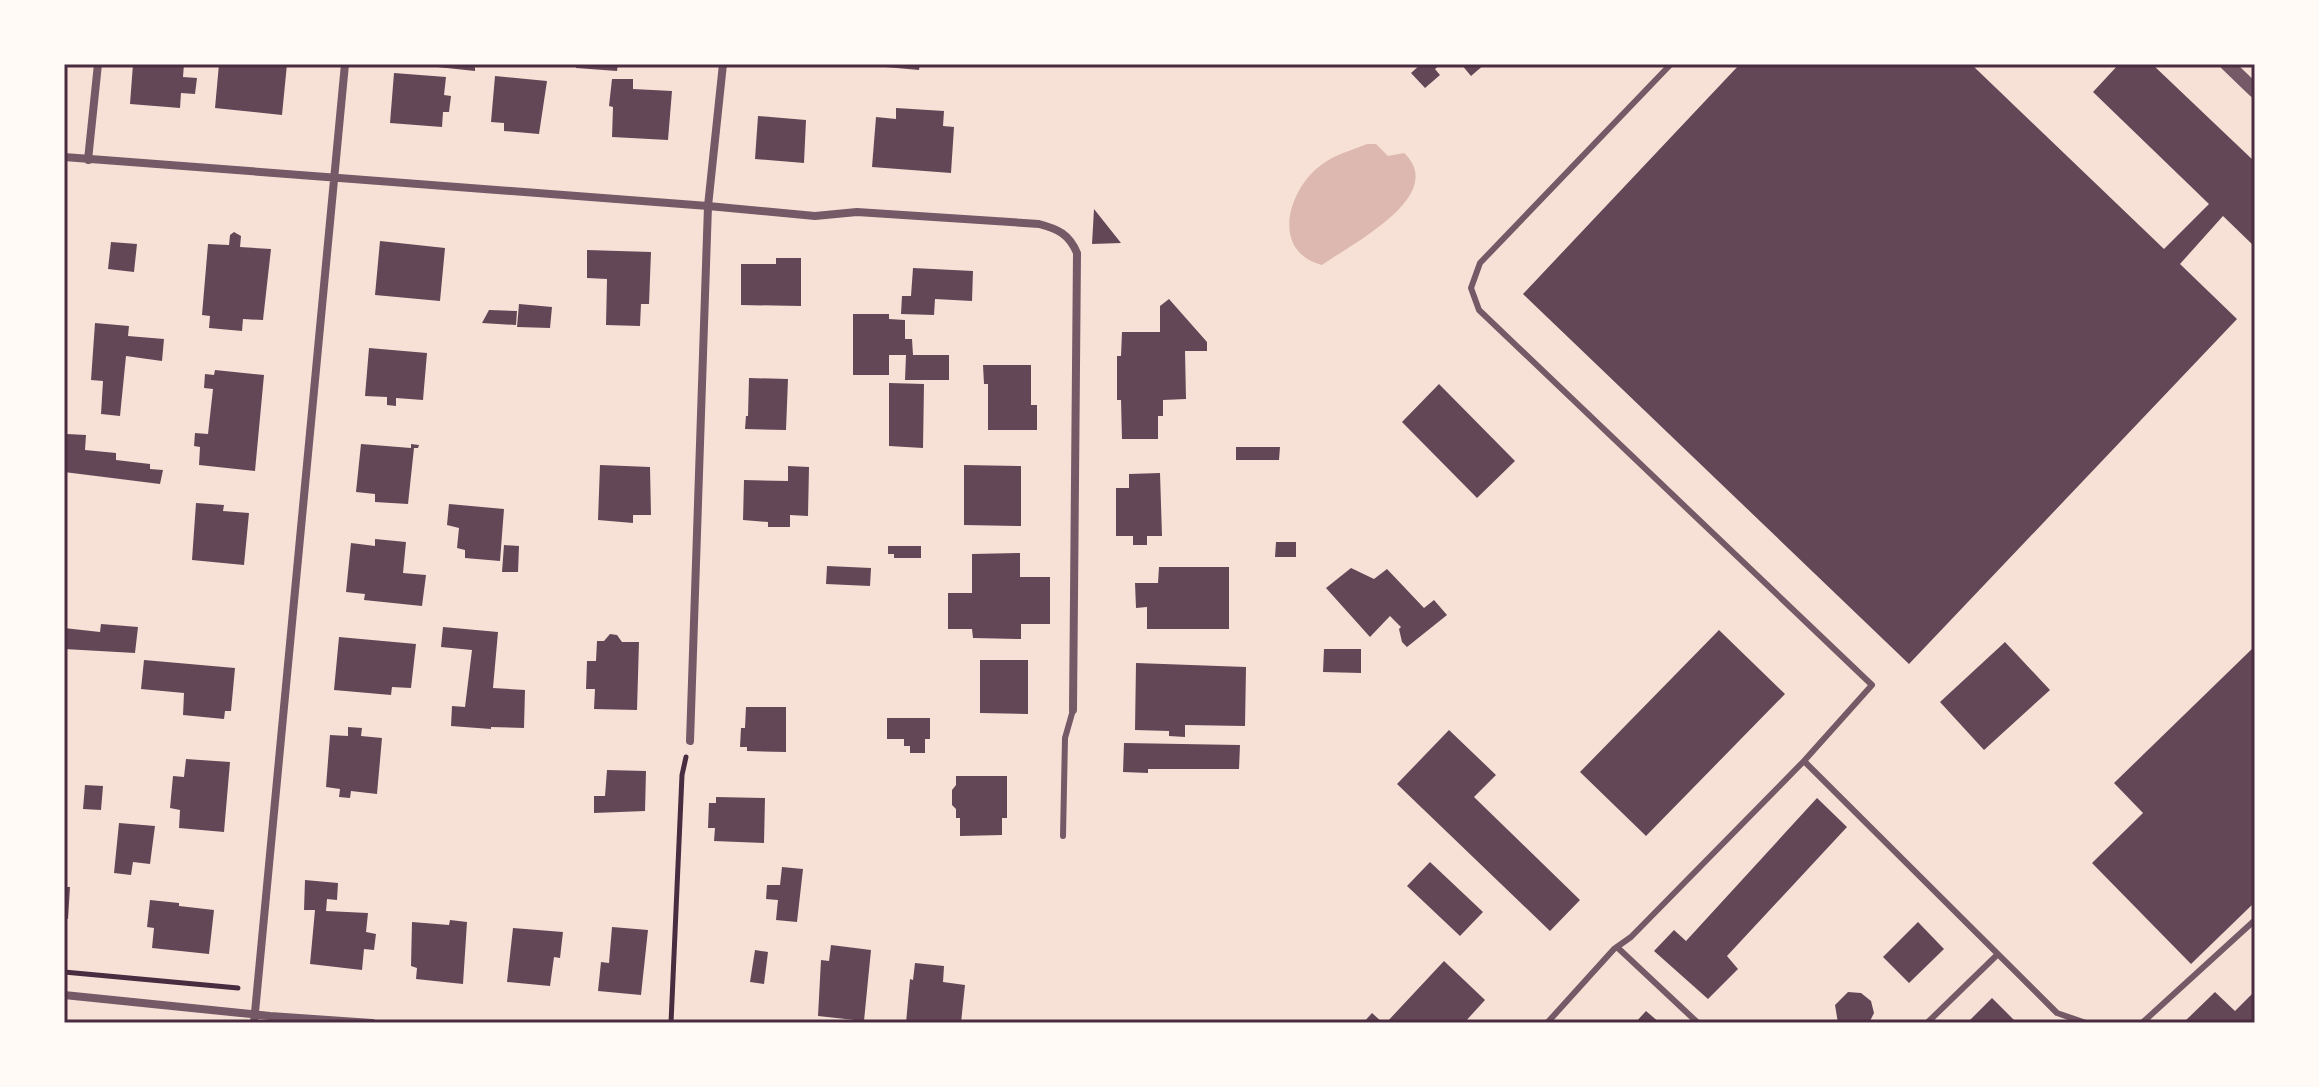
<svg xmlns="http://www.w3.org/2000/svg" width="2319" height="1087" viewBox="0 0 2319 1087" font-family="'Work Sans',sans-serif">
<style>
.water{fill:#dcb8b0}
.building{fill:#644757}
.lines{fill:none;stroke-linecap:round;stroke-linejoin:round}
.path{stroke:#4a2c40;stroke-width:5}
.service{stroke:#755966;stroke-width:6}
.minor{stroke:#755966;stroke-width:8}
.tertiary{stroke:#755966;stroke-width:14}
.neatline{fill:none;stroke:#4a2c40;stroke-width:3}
</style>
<rect width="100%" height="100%" fill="#f7e1d7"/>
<path class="water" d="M1367,144H1376L1388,156L1404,153C1449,195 1351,244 1322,265C1270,251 1288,190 1321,165C1334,155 1352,150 1367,144Z"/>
<path class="building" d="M133,64H184L183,77L197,78L195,94L181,93L180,108L130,104Z
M219,64H287L282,115L215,108Z
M437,64H475V71L437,67Z
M576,64H618L617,71L576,68Z
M874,64H920L919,70L874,66Z
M1421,64H1441L1435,69L1440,75L1425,88L1411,73Z
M1461,64H1485L1471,76Z
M1740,64H1971L2164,249L2209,204L2093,92L2119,64H2152L2255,162V247L2223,216L2180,264L2237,319L1909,664L1523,294Z
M394,73L446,77L444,95L451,96L449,112H443L442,127L390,123Z
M495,76L547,81L539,134L504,131V123L491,122Z
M612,79H633V89L672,91L668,140L612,137L613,107L609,106Z
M896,108L944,111L943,126L954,127L951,173L872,167L876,117L896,119Z
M758,116L806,120L804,163L755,159Z
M1094,209L1121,243L1092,244Z
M234,232L241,236L240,247L271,249L263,320L243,319L242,331L209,328L210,316L202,315L208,244L229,245L230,235Z
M380,241L445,248L440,301L375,295Z
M111,242L137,244L134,272L108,269Z
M587,250L651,252L649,304H641L640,326L606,325L607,279L587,278Z
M776,258H801V306L741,305V264H776Z
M913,268L973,271L972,301L935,299L934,315L901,314L902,296H911Z
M1169,299L1207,342V351H1185L1186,399L1163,400V416H1158V439H1122L1121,400H1117V356H1121L1122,332H1160V306Z
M519,304L552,307L550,328L517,327Z
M489,310L517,311L516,325L482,323Z
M853,314H889V319L905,320V339H912L913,355H949V380H905L906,355H889V375H853Z
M95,323L129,326L128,336L164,339L162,361L126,356L120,416L101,414L103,381L91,380Z
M369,348L427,353L423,400L396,398V406L387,405V397L365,396Z
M983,365H1031V405H1037V430H988V384H984Z
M215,370L264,375L255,471L199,465L200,447L194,446L195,433L208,434L213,389L204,388L205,374L214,375Z
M749,378L788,379L786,430L745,429L746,416H748Z
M889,383L924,384L923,448L889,446Z
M1439,384L1515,461L1477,498L1402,422Z
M67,434L86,435L85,450L116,453V460L150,464V469L163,470L160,484L64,472Z
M361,444L411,448V444L419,445L418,448H414L408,504L375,502V494L356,492Z
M1236,447H1280L1279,460H1236Z
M600,465L650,467L651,515H633V523L598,520Z
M964,465L1021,466V526L964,525Z
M788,466L809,467L808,516L790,515V527H768V522L743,520L744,480L788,481Z
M1160,473L1162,536H1147V545H1133V536H1116V488H1129V474Z
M196,503L224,505L223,511L249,513L244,565L192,560Z
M449,504L504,509L500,561L465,558V550L457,548L459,528L447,525Z
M375,539L406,542L403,573L426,575L422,606L364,600L365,594L346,592L351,543L375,546Z
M1276,542H1296V557H1275Z
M504,545L519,546L518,572H502Z
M888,546H921V558H894V554H888Z
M1020,553V577H1050V624H1021V639L973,638L972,629H948V593H972V554Z
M827,566L871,568L870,586L826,584Z
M1159,567H1229V629H1147V607L1136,608L1135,583H1158Z
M1351,568L1374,579L1387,569L1424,608L1434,600L1447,615L1407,647L1402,642L1399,629L1401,627L1390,616L1370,637L1326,588Z
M101,624L138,627L135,653L64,649V628L100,632Z
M443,627L498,632L493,688L525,690L524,728L491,727V729L451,726L452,706L465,707L472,650L441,647Z
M1719,630L1785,694L1646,836L1580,772Z
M610,634L617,635L622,642H639L637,710L594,709L595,689H586L587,661H596L597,641H604Z
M339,637L416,644L411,688L392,687L391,695L334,690Z
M2005,642L2050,690L1984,750L1940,702Z
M2255,646V902L2191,964L2092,863L2143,813L2114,783Z
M1324,649H1361V673L1323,672Z
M144,660L235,668L231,711H225L224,719L183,715L184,693L141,689Z
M980,660H1028V714L980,713Z
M1136,663L1246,667L1245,726L1185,725V737L1169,736V731L1135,730Z
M746,707H786V752L747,751V747H740L741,728H745Z
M887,718H930V739H925V753H910V746H904V739H887Z
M348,727L362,728L361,736L382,738L377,794L351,791L350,798L339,797L340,789L326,787L330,735L348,736Z
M1449,730L1496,775L1474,797L1580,900L1550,931L1397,784Z
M1124,743L1240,745L1239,769H1148V773L1123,772Z
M186,759L230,762L224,832L179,828L180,810L170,808L173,776L184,777Z
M607,770L646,771L645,811L594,813V796H605Z
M956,776H1007V818H1002V835L960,836V818H956V809L952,805V790L956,785Z
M85,785L103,786L101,810L83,809Z
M716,797L765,798L764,843L714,841L715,828H708L709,803H716Z
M1817,798L1847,827L1727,956L1738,969L1708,999L1654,951L1674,930L1686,941Z
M119,823L155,826L150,864L133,862L131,875L114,873Z
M1430,862L1483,912L1460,936L1407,886Z
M782,867L803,869L797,922L776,920L778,900L766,899L767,885H780Z
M305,880L338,883L337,900L327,899L326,911L368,913L366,932L376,934L374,950L364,949L362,970L310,964L315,910H304Z
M64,887H70L68,919L64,918Z
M150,900L179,903V906L214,910L209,954L152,948L154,928L147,927Z
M450,920L467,922L463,984L416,979L417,968L411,966L412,922L449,925Z
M1918,922L1944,949L1909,983L1883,957Z
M612,927L648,930L641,995L598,991L601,962L609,963Z
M513,928L563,932L560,958L554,957L550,986L507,982Z
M831,945L871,950L864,1021L818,1016L821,960L829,961Z
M755,950L768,952L764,984L750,982Z
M1444,961L1485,1000L1464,1023H1386Z
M915,963L944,966L943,982L965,985L961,1023H906L910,979L913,980Z
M2255,991V1023H2183L2215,992L2235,1011Z
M1848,992L1861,993L1871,1001L1874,1013L1869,1023H1838L1835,1005Z
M1992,998L2017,1023H1967Z
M1646,1011L1660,1023H1635Z
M1372,1013L1383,1023H1363Z"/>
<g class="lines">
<path class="path" d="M64,972L238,988
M671,1023L682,775L686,757"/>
<path class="service" d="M1671,64L1480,263L1471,288L1479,310L1872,685L1804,761
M1063,836L1065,738L1073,710
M1618,948L1698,1023
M1547,1023L1614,949L1631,937L1804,761L2057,1013L2086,1023
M1927,1023L1998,954
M2142,1023L2255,920"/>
<path class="minor" d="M64,157L708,206L815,216L857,212L1039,224C1058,229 1069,234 1077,253L1073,710
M88,160L98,64
M690,741L708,206L723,64
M64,995L270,1016L372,1023
M254,1023L345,64"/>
<path class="tertiary" d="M2227,64L2255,91"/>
</g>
<rect width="2319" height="1087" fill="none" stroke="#fffaf5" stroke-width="132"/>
<rect x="66" y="66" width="2187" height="955" class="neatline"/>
</svg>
